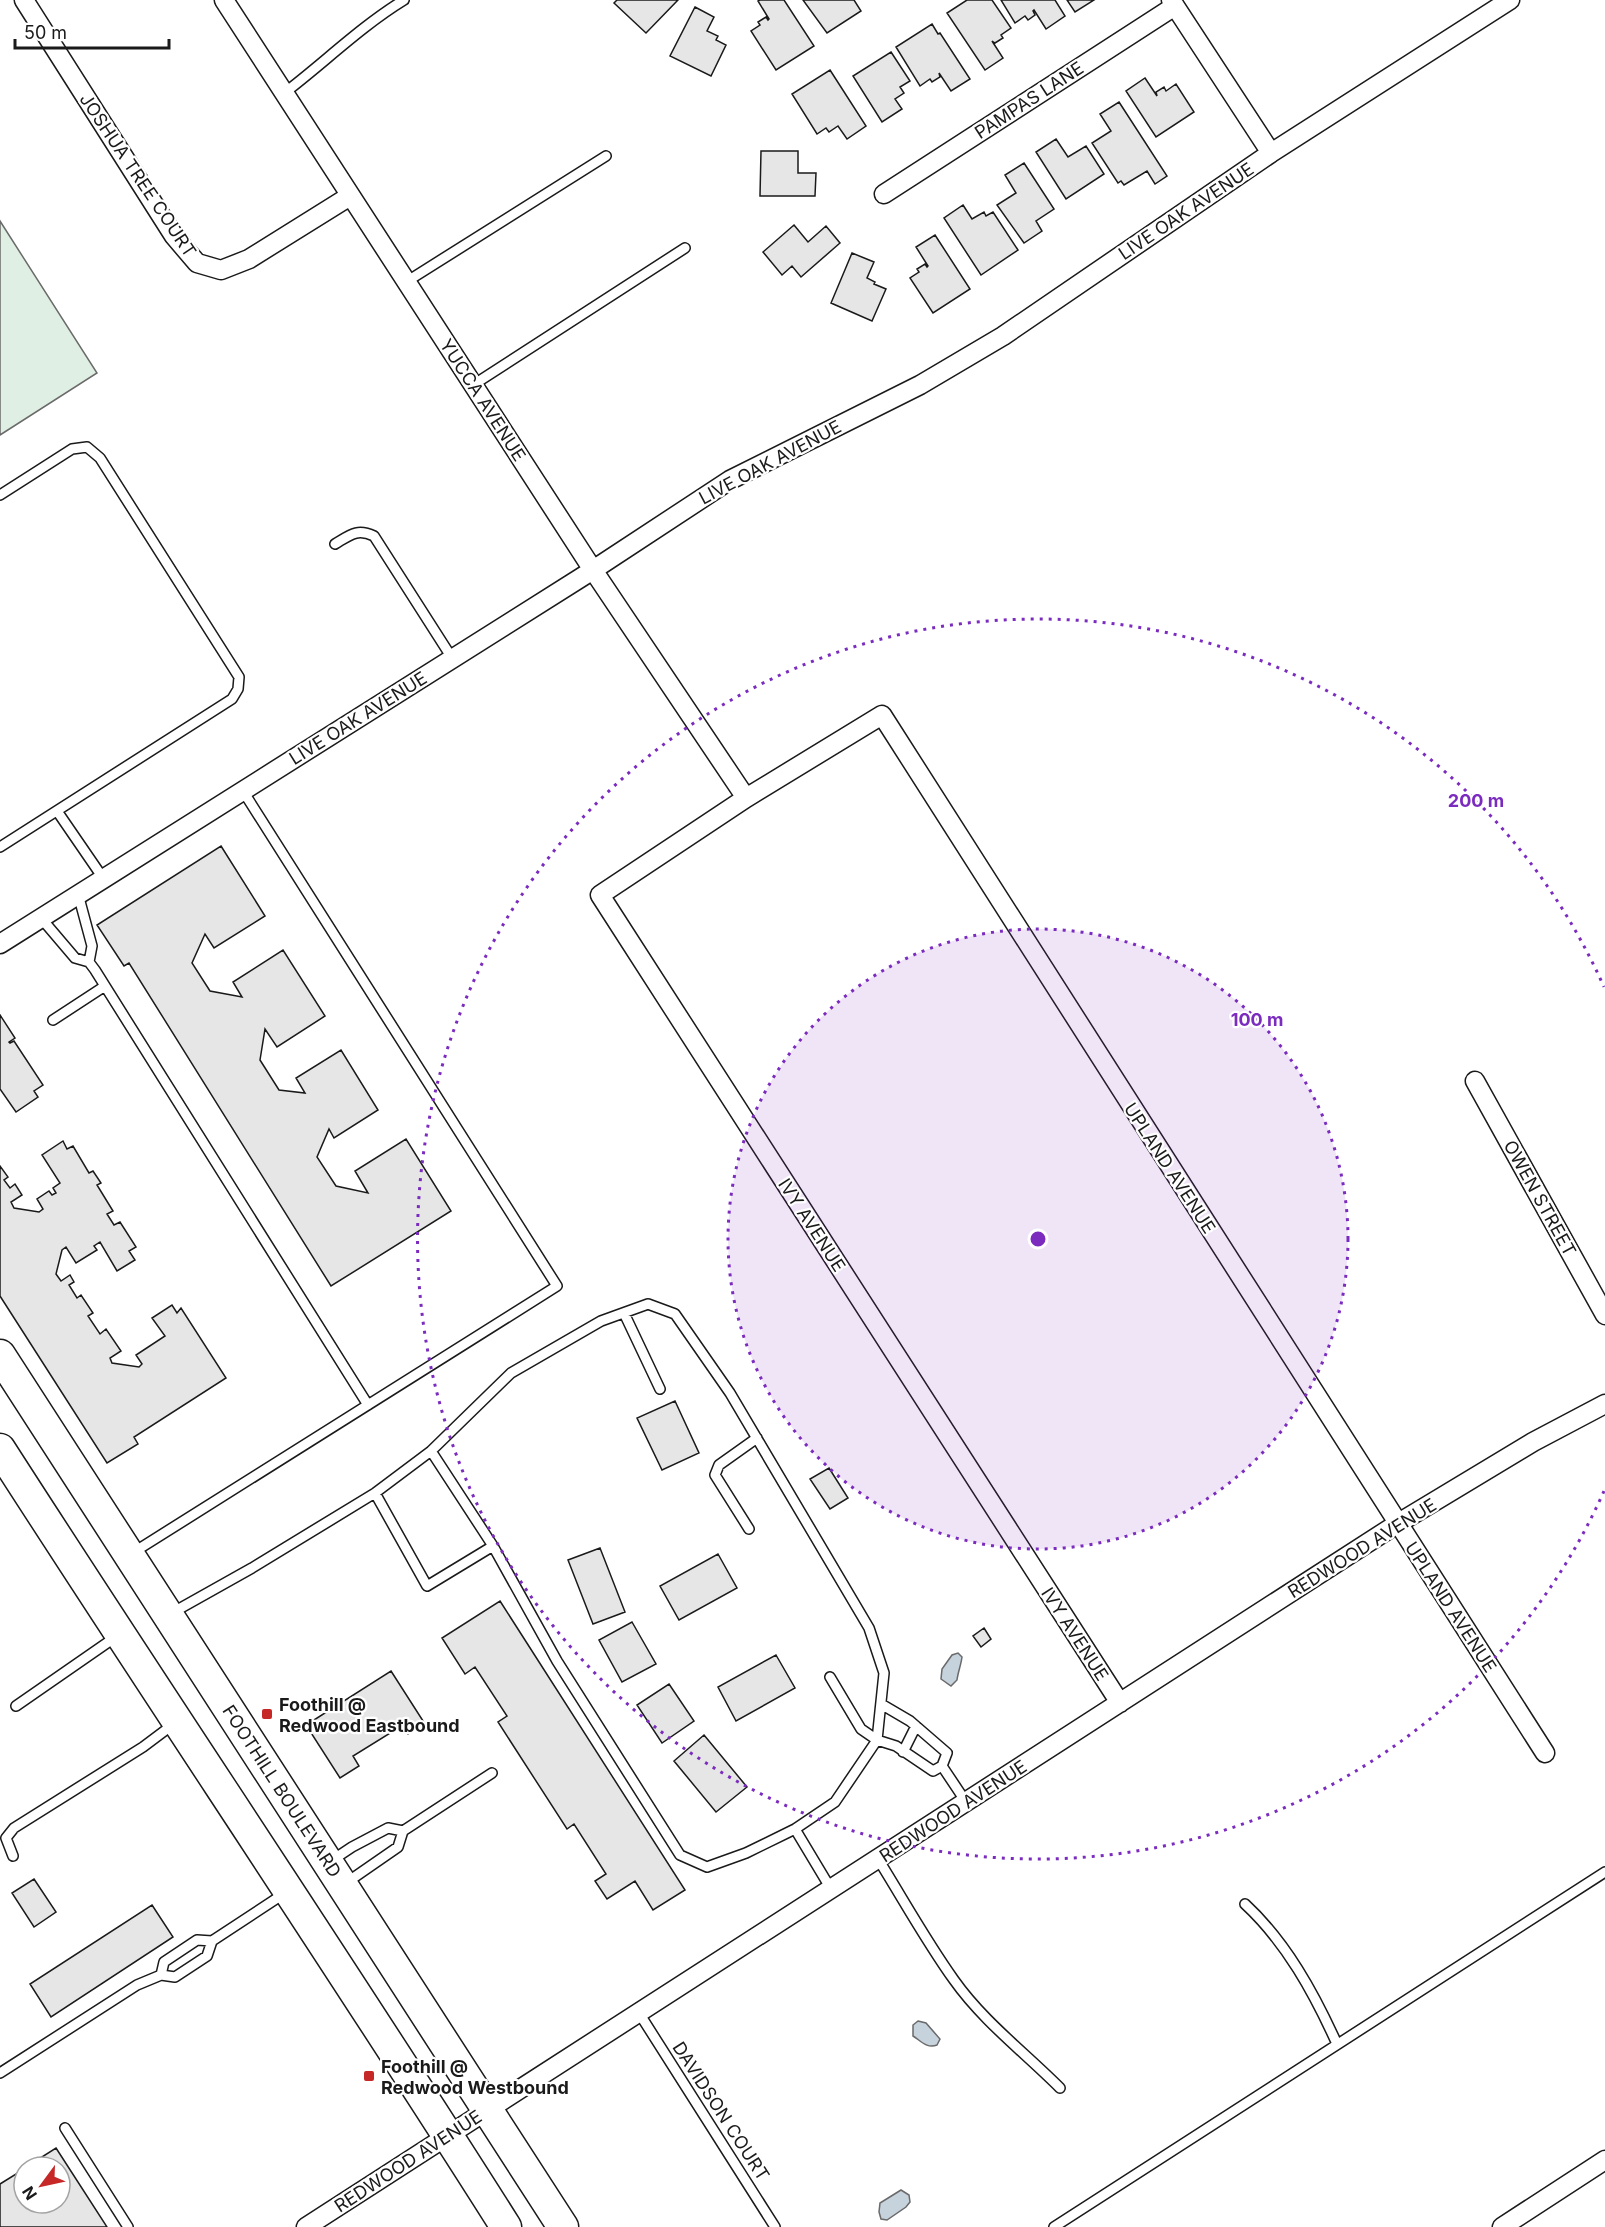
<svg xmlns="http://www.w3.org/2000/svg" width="1605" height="2227" viewBox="0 0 1605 2227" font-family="Inter,sans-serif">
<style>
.green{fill:#e0efe3;stroke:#6a6a6a;stroke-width:1.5}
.water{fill:#c6d2dc;stroke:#6a6a6a;stroke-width:1.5}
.building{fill:#e6e6e6;stroke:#1a1a1a;stroke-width:1.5}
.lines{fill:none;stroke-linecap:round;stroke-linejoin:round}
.lane-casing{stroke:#1a1a1a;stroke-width:12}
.street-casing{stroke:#1a1a1a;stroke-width:21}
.primary-casing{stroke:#1a1a1a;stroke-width:33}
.lane{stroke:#fff;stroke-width:9}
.street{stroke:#fff;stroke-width:18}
.primary{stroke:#fff;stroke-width:30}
.ring{fill:none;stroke:#7b2cbf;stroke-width:3;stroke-dasharray:3 6}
.poi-dot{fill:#c62828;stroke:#fff;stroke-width:2}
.labels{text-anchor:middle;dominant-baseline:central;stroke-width:4.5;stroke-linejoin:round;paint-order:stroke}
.street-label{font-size:18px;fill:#1a1a1a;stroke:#fff}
.poi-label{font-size:18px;font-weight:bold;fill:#1a1a1a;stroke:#fff;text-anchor:start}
.centre{fill:#7b2cbf;stroke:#fff;stroke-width:3}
.ring-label{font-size:18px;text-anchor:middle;font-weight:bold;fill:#7b2cbf;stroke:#fff;stroke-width:4.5;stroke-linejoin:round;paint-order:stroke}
</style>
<rect width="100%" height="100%" fill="#fff"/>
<path class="green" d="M0,221L97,373L0,435Z"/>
<path class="water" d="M958,1653L962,1657C961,1665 958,1672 957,1680L951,1686L941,1679L942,1669L952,1655Z
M918,2021L926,2023L940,2039L937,2045C927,2049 921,2041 913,2036V2025Z
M901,2190L909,2195L910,2202L906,2207L887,2220L881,2219L879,2212L880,2203Z"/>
<path class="building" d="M617,0H678L646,33L614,3Z
M760,0H784L814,46L776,70L751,31L760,25L758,22L766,17L768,20L769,19L758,1Z
M803,0H854L861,11L827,33Z
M967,0H992L1011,28L1001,35L1003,38L995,43L992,41L1003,58L985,70L947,13Z
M1001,0H1055L1065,16L1046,29L1034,10L1033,11L1035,15L1028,20L1025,16L1015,23Z
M1067,0H1094L1075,12Z
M695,7L714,17L707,31L718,36L716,40L726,45L711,76L670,56Z
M932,24L938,34L940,33L970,79L951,91L939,73L940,77L932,82L930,79L920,86L896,47Z
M891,52L910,81L900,87L904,93L895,99L902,109L882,122L853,76Z
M830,70L866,126L847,139L838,126L829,132L826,128L817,134L792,94Z
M1145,78L1157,96L1156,92L1164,87L1166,91L1176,84L1194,112L1156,137L1126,91Z
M1119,102L1167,176L1155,184L1147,171L1124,185L1121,181L1118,183L1092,143L1111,131L1100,114Z
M1056,139L1068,157L1086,146L1104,174L1066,199L1036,152Z
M761,151H798V173H816L815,196H760Z
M1024,163L1054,209L1036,221L1042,231L1024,243L997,205L1016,193L1005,175Z
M963,205L972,219L984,212L986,216L993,212L1018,250L981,275L944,218Z
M794,225L808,242L826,226L840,243L801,277L792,266L782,275L763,252Z
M935,235L970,289L933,313L910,278L919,272L917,269L925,264L927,267L928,266L916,247Z
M852,253L874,262L867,278L875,282L874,284L886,289L872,321L831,303Z
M221,846L265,916L214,948L205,934L192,963L210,991L242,997L233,982L283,950L325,1016L277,1047L265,1029L260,1060L279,1090L305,1093L296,1078L341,1050L378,1110L334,1138L329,1129L317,1157L336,1186L368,1193L355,1171L406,1139L451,1211L331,1286L129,963L124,966L97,925Z
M0,1015L15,1038L9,1042L10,1043L14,1041L43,1085L34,1091L38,1097L16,1112L0,1089Z
M63,1141L67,1149L73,1146L89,1173L93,1171L101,1183L97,1185L113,1211L107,1214L114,1225L120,1222L136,1247L129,1251L135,1260L117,1271L100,1242L94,1246L97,1250L76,1263L66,1247L62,1250L56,1274L61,1281L70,1275L74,1282L69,1285L77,1298L81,1295L93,1313L88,1316L100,1334L106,1329L121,1351L110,1358L112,1363L139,1367L142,1364L136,1355L165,1336L152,1318L172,1305L177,1313L181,1308L226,1378L134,1437L138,1444L107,1463L0,1296V1166L8,1177L4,1180L10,1188L15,1184L22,1195L11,1202L14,1208L39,1212L43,1209L37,1199L49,1191L52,1195L56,1193L53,1188L60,1183L42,1155Z
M675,1401L699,1453L662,1470L637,1418Z
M829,1468L848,1498L830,1509L810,1479Z
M600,1548L625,1612L593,1624L568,1560Z
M718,1554L737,1588L679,1620L660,1586Z
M500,1601L685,1890L653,1910L635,1881L607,1899L595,1881L606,1874L574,1824L567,1829L498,1722L507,1716L475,1667L465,1674L442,1638Z
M632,1622L656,1664L622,1682L599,1640Z
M984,1628L991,1639L981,1647L973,1636Z
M776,1655L795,1688L736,1721L718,1687Z
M391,1671L425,1724L408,1734L403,1725L353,1756L359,1766L340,1778L306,1725Z
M669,1684L694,1721L662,1743L637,1705Z
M704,1735L747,1787L716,1812L674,1761Z
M34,1879L56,1912L34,1927L12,1893Z
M152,1905L173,1937L51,2017L30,1984Z
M56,2148L107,2227H0V2184L24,2169V2203H60V2167H26Z"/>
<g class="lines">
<g class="lane-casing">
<path id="lane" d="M283,94C324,63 360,27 404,0
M406,282L606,156
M473,385L685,248
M0,495L72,449L87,447L100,458L239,677L238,689L232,699L0,847
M335,544C350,535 357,528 374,536L452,658
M57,811L103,878
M78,894L92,946L89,962
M41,918L75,958L89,962L95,970L368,1405
M53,1020L105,986
M624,1313L660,1389
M431,1451L493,1546
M749,1529L715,1475L719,1465L757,1438
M134,1552L557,1286L243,791
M170,1614L252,1568L375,1493L431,1451L511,1373L601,1321L648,1304L675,1314L730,1393L869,1628L884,1673L877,1740L835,1802L795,1829L746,1853L707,1867L680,1855L557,1661L493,1546L427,1586L375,1493
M830,1677L861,1729L877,1740L896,1746L933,1771L942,1766L947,1753L910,1721L881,1704
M16,1706L117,1636
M903,1752L916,1726
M942,1766L966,1802
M795,1829L831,1889
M13,1856L6,1838L14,1828L143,1747L175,1723
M878,1859C903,1899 926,1941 954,1980C983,2021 1024,2052 1060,2088
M331,1861L352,1847L388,1828L403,1831
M346,1883L398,1847L403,1831L492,1773
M1245,1904C1286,1942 1314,1993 1337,2044
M197,1940L212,1941L207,1956L175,1977L161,1975L164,1962Z
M212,1941L285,1893
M639,2013L775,2227
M0,2073L137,1985L161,1975
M65,2128L128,2227
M1054,2227L1605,1872"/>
</g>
<g class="street-casing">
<path id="street" d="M24,0L174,236L197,263L221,270L249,259L350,196
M224,0L593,570L746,798
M1171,0L1271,153
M884,194L1175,6
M0,944L593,570L730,480L920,385L1003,336L1271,153L1510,0
M1475,1081L1605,1315
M1120,1703L600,895L746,798L882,715L1545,1753
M306,2227L1397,1524L1533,1442L1605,1404
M1502,2227L1605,2160"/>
</g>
<g class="primary-casing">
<path id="primary" d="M0,1355L563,2227
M0,1449C167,1709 341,1966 506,2227"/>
</g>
<use href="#lane" class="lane"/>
<use href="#street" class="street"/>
<use href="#primary" class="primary"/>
</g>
<circle cx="1038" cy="1239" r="310" fill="#7b2cbf" fill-opacity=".12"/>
<g class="ring">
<circle cx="1038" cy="1239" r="310"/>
<path d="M1604 1491A620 620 0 1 1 1604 987"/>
</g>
<g class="poi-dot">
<rect x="261" y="1708" width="12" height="12" rx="3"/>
<rect x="363" y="2070" width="12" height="12" rx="3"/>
</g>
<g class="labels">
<g class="street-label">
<text transform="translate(1029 100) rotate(-33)">PAMPAS LANE</text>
<text transform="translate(138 175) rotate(56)">JOSHUA TREE COURT</text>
<text transform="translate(1186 211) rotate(-34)">LIVE OAK AVENUE</text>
<text transform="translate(483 400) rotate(57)">YUCCA AVENUE</text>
<text transform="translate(770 462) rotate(-28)">LIVE OAK AVENUE</text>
<text transform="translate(358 718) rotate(-32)">LIVE OAK AVENUE</text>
<text transform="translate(1170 1168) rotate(57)">UPLAND AVENUE</text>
<text transform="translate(1540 1198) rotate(61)">OWEN STREET</text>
<text transform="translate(812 1225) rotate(57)">IVY AVENUE</text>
<text transform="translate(1362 1548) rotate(-32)">REDWOOD AVENUE</text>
<text transform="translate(1451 1607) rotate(57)">UPLAND AVENUE</text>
<text transform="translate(1075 1634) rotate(57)">IVY AVENUE</text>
<text transform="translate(282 1791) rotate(57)">FOOTHILL BOULEVARD</text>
<text transform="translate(953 1811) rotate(-33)">REDWOOD AVENUE</text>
<text transform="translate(721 2111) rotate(57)">DAVIDSON COURT</text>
<text transform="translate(408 2161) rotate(-33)">REDWOOD AVENUE</text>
</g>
<g class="poi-label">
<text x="279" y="1704">Foothill @<tspan x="279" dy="21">Redwood Eastbound</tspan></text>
<text x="381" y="2066">Foothill @<tspan x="381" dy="21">Redwood Westbound</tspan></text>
</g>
</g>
<circle cx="1038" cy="1239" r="9" class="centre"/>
<g class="ring-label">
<text x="1476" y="807">200 m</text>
<text x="1257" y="1026">100 m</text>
</g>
<g transform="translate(42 2185) rotate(237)"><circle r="28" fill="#ffffff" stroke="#a3a3a3" stroke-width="1.5"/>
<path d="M0-4.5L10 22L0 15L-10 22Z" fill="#c62828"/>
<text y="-9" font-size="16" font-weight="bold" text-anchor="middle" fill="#1a1a1a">N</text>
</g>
<path d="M15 39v9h154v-9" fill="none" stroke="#1a1a1a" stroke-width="3"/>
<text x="24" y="39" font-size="18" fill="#1a1a1a" stroke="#ffffff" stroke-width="4.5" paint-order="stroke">50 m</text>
</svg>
